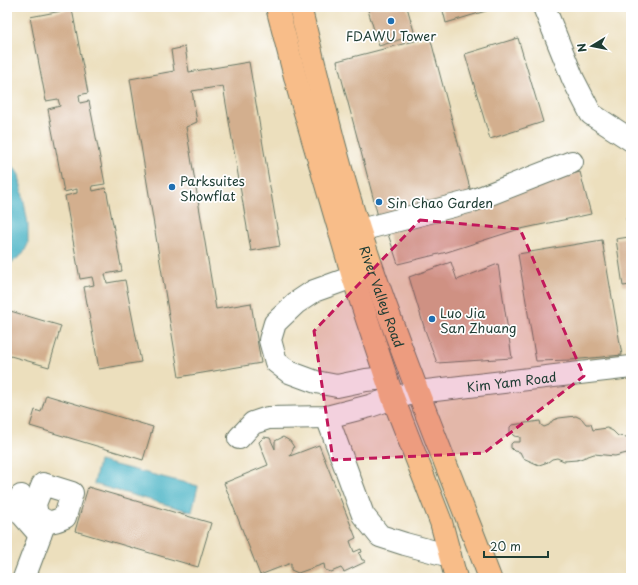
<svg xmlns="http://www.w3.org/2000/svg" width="638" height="585" viewBox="0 0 638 585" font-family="'Playpen Sans',sans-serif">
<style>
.water{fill:#46b2c4;stroke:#32787c}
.building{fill:#d3af8e}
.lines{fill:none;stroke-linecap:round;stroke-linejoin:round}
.minor-casing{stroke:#677664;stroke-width:24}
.major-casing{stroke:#677664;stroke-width:24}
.minor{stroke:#fff;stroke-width:22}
.major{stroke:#f8bd89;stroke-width:22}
.marked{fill:#c2185b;fill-opacity:0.2;stroke:#c2185b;stroke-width:3;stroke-dasharray:8 5;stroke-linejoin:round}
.poi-dot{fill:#1f6fb2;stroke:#fff;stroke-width:1.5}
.labels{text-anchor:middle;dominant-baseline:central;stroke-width:3.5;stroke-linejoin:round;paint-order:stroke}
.poi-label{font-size:13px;fill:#1f3d34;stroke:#fff;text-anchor:start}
.street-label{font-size:13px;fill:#1f3d34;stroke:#fff}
</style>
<rect width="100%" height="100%" fill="#fff"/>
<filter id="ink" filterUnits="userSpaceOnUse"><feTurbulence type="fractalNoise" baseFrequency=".025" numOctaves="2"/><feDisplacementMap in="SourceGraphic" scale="8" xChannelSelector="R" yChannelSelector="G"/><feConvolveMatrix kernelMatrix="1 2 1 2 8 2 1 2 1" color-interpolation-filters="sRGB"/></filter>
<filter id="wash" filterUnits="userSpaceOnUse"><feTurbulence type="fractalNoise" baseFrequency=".012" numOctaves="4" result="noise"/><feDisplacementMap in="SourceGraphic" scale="16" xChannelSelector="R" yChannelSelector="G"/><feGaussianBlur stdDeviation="0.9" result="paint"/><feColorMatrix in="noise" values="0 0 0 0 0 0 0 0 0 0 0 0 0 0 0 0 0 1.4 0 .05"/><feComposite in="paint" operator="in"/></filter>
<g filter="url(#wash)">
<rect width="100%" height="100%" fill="#ecdfbd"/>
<path class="water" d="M7,161L14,167L19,175L28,224V244L23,254L7,266Z
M99,461L198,486L192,512L94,484Z"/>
<g id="blocks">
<path class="building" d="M367,7H407L415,35L379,46Z
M442,7H499L446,23Z
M72,9L88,93L79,95L80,103L89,101L105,184L92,186L93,191L106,188L122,271L105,274L107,283L125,280L141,362L99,369L84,287L94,285L92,277L80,279L65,196L77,193V189L64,192L48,109L60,106L58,99L46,101L30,17Z
M430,37L472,196L379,220L337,61Z
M518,38L543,122L490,139L465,54Z
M185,47L189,72L249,62L280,246L251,251L223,86L192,91L197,122L186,127L216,309L251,303L261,363L179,377L130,79L174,71L171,50Z
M580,172L591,214L516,230L447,252L398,264L386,228L514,189Z
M631,217V285L623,286L616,239L629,237L626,218Z
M602,240L622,355L571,360L536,361L518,254Z
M451,262L457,280L498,264L512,358L437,363L425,330L409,277Z
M7,310L61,326L49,367L7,355Z
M46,395L153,427L143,460L30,426L35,410L41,412Z
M576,416L582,419L586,424H591L593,430L607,428L613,431L618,436L627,437L631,439V457H629L627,453L615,456L594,454L577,460L564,461L557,458L552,459L548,462L539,465L523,458L520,452L514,451L511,448V444L513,442H520V437L514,436L510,432V427L512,425L540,421L541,425L544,427L549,425L553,420L559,418Z
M264,437L270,438L275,449V441L283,437L290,441L294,447L290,456L319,445L356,538L350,541L354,552L361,549L362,552L359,553L362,560H365V562L344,572L341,568L331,572L325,570L324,564L298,573L291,570V563L260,575L224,483L268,465L259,442Z
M88,487L211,523L198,567L75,531Z"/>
</g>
</g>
<g filter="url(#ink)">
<use href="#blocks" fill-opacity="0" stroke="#677664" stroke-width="1"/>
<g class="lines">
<g class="minor-casing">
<g id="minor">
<path d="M544,7L573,79L591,114L631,140"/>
<path d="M360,230L472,201L572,162"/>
<path d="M353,277L314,291L296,303L275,323L270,340L276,362L289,372L316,382L337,386L366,380L386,378"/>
<path d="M327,417L363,515L380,536L405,544L450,556"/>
<path id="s1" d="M239,438L253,423L268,418L327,417L370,406L393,398L418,392L631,367"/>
<path d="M43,484L72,493L65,517C52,523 48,524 37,515L35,504Z"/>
<path d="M21,496L19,511L40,535"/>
<path d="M24,578L45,522"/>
</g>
</g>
<g class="major-casing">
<g id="major">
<path d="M277,7L299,92L353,277L393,398L441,522L456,578"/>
<path id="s2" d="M300,7C319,82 336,159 360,232C399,349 446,463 490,578"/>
</g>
</g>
<use href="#minor" class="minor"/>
<use href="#major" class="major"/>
</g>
</g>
<path class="marked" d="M420,220L520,229L584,376L484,453L333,460L314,331Z"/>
<g class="poi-dot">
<circle cx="391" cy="21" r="4"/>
<circle cx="172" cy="187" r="4"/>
<circle cx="379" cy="202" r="4"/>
<circle cx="432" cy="319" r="4"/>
</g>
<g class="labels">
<g class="poi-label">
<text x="391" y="35" text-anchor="middle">FDAWU Tower</text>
<text x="180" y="180">Parksuites<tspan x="180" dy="15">Showflat</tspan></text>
<text x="387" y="202">Sin Chao Garden</text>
<text x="440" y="312">Luo Jia<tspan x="440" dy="15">San Zhuang</tspan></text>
</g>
<g class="street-label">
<text stroke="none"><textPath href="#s2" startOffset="301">River Valley Road</textPath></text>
<text stroke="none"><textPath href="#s1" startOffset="284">Kim Yam Road</textPath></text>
</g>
</g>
<rect width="638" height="585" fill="none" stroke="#fff" stroke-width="24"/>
<g transform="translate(592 46) rotate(260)" stroke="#ffffff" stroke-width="3" paint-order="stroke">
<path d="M0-3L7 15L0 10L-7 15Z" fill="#1f3d34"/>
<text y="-6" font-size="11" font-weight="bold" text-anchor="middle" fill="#1f3d34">N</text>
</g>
<path d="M484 551v6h64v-6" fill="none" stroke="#1f3d34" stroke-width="2"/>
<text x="490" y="551" font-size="12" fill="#1f3d34" stroke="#ffffff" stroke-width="3" paint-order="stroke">20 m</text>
</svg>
